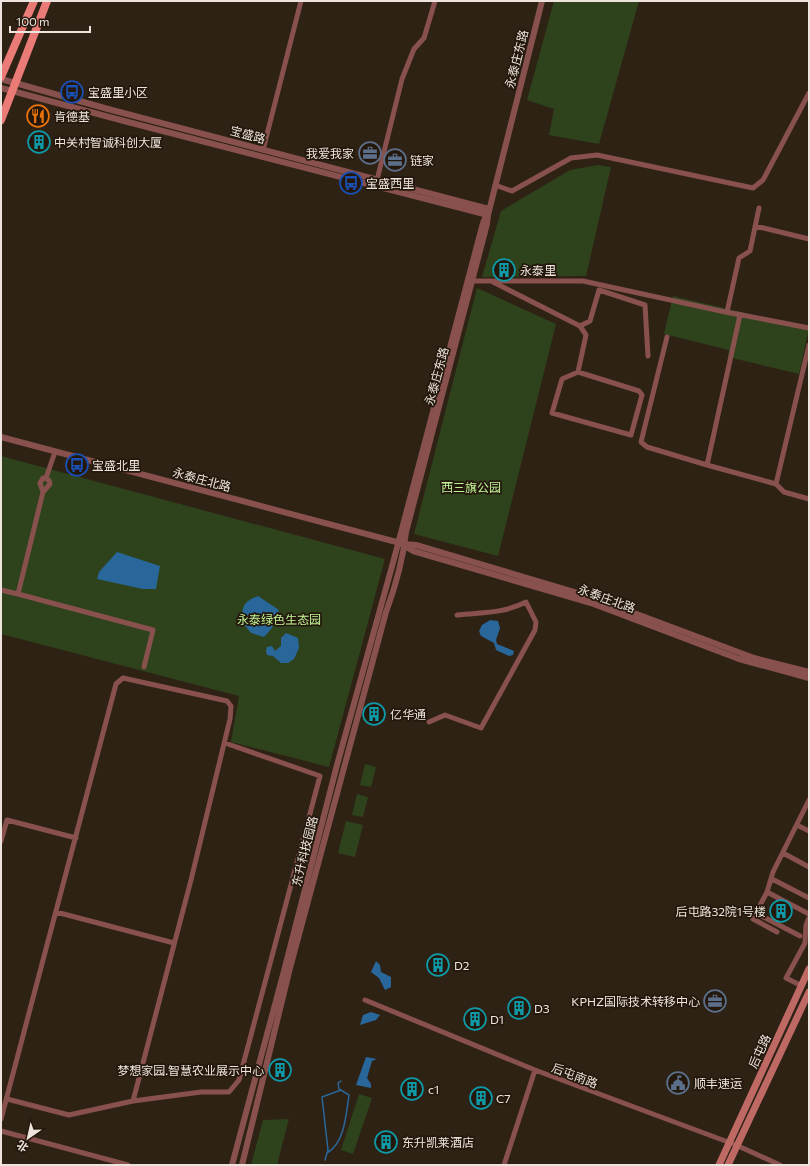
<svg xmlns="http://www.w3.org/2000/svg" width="810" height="1166" viewBox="0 0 810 1166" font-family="Commissioner,'Noto Sans SC',sans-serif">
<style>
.green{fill:#2e431c}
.water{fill:#29679a}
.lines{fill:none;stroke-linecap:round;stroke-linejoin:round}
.stream{stroke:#29679a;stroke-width:1.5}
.minor{stroke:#88514e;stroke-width:5}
.tertiary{stroke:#88514e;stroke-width:6}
.secondary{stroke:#bf6965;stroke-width:7}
.primary{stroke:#eb7b76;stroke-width:8}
.labels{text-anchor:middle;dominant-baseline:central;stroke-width:3.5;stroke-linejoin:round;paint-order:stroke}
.street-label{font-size:12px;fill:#ede5dd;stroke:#24180c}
.poi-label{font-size:12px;fill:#ede5dd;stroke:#24180c;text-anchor:start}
.park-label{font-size:12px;fill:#bff395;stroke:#24180c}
</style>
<rect width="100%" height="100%" fill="#2e2215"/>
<path class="green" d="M554,1H639L599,144L549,135L554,109L527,100Z
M598,165L611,167L586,276L482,277L501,211L570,170Z
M477,288L556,324L498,556L414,534Z
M673,296L809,328L799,374L728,357L729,350L664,334Z
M1,456L385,559L329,767L231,742L239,696L1,634Z
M365,764L376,767L371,787L360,785Z
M357,794L368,797L363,817L352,815Z
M346,821L363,825L355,857L338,853Z
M359,1094L372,1098L353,1154L341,1150Z
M289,1119L277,1165H251L263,1120Z"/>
<path class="water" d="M117,552L160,566L156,589H143L97,579L99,572Z
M258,596L279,610L272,628L264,637L251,633L242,622C242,606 243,602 258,596Z
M490,620L498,621L500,628L496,640L497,644L514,651L513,655L509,656L496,650L494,643L481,636L479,631L482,625Z
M286,633L298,638L299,648L294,659L288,663H281L273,656L267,655L266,651L267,647L272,646L275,651L281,646V638Z
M376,961L380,965L381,972L391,977V987L385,990L379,978L371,972Z
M371,1012L380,1015L376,1020L360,1025L363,1015Z
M366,1057L377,1059L372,1061L367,1078L371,1084V1088L356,1085Z"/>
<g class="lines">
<path class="stream" d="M327,1153C345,1143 346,1114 349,1095L339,1089L338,1083L341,1081
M325,1160L328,1150L322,1097L341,1090"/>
<path class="minor" d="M263,150L301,1
M377,180L402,79L414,49L424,38L435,1
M495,185L512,191L571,158L597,155L753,188L763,180L809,93
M759,208L750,251L739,258L727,312L740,315L707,465L776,484
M755,226L809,239
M470,281H583L730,313
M493,282L580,326L590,321L599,290L645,305L648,356
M737,314L809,328
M667,337L641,442L647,447L707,465
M809,345L776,484L784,492L809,499
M578,372L562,379L552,413L631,435L642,395L639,391L578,372L586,335L580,326
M43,478L49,480L50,484L43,492L40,483Z
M46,478L55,452
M1,590L18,594L43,492
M18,594L153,630L144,667
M429,722L445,715L481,728L535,630L536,622L526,602C502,614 483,612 457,615
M809,800L773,872L767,892L809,914
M797,825L809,831
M1,841L7,820L76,838
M783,853L809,867
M772,879L809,898
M767,892L753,919L777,932
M56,912L174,943
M756,913L800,936
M802,986L786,978L805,943L806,925L809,918
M365,1000L535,1070L736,1145L780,1165
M133,1101L201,1092H229L239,1080L320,776L225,743
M1,1119L116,684L123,678L227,701L231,706L230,719L191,880L133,1101L69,1115L7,1099
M1,1131L128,1165
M504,1165L535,1070"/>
<path class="tertiary" d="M1,79L108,109L489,209
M1,88L124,121L488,215
M1,437L404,544L416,545L594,598L754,658L809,672
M403,545L413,551L591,603L739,659L809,678
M232,1165L284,971L337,765L394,559L483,223L486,216
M242,1165L290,968L386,612C396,585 403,560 406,532L487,224L488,215L542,1"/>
<path class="secondary" d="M719,1165L809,969
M728,1165L809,992"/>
<path class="primary" d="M1,77L34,1
M1,120L47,1"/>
</g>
<defs>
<g id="bus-ring" transform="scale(1.15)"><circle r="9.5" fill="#24180c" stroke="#1a4fb4" stroke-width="1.5"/><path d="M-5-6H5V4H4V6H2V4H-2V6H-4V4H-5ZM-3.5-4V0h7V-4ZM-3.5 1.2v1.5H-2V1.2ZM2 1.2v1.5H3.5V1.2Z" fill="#1a4fb4"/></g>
<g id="restaurant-ring" transform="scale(1.15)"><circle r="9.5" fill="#24180c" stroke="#e8710a" stroke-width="1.5"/><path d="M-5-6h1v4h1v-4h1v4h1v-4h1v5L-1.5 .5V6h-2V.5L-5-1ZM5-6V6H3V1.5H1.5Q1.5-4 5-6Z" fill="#e8710a"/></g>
<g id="building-ring" transform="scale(1.15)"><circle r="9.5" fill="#24180c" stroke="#0f9aa8" stroke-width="1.5"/><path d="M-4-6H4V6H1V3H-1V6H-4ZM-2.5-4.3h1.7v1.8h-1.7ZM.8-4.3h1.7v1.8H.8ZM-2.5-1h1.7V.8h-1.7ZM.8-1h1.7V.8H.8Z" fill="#0f9aa8"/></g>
<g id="office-ring" transform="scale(1.15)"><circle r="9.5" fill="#24180c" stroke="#5c6f8a" stroke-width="1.5"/><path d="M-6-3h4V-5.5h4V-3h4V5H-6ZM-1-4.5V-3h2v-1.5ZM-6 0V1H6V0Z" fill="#5c6f8a"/></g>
<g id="civic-ring" transform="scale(1.15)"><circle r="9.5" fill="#24180c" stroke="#5c6f8a" stroke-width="1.5"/><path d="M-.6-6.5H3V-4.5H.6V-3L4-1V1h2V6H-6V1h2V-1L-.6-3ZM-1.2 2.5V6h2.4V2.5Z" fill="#5c6f8a"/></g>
</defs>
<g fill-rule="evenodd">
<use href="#bus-ring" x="72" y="92"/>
<use href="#restaurant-ring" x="38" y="116"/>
<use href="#building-ring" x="39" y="142"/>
<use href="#office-ring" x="370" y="153"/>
<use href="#office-ring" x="395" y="160"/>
<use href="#bus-ring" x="351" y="183"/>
<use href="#building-ring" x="504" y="270"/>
<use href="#bus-ring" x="77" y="465"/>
<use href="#building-ring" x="374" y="714"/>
<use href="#building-ring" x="781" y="911"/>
<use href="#building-ring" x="438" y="965"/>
<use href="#office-ring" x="715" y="1001"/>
<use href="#building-ring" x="519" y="1008"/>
<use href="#building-ring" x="475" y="1019"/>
<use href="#building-ring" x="280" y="1070"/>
<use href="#civic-ring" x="678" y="1083"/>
<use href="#building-ring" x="412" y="1089"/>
<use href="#building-ring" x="481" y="1098"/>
<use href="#building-ring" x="386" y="1142"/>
</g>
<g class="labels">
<g class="street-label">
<text transform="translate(516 59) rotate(-76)">永泰庄东路</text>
<text transform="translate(248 134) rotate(15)">宝盛路</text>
<text transform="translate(436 376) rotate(-75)">永泰庄东路</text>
<text transform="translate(202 479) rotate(15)">永泰庄北路</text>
<text transform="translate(607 598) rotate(20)">永泰庄北路</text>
<text transform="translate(304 851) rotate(-76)">东升科技园路</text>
<text transform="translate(759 1051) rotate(-65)">后屯路</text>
<text transform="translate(575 1075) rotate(21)">后屯南路</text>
</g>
<g class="poi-label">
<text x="88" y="92">宝盛里小区</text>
<text x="54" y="116">肯德基</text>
<text x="54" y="142">中关村智诚科创大厦</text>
<text x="354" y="153" text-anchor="end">我爱我家</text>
<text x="410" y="160">链家</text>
<text x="366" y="183">宝盛西里</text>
<text x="520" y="270">永泰里</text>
<text x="92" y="465">宝盛北里</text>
<text x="390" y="714">亿华通</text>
<text x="766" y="911" text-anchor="end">后屯路32院1号楼</text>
<text x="454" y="965">D2</text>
<text x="700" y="1001" text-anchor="end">KPHZ国际技术转移中心</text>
<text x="534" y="1008">D3</text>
<text x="490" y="1019">D1</text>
<text x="264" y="1070" text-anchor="end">梦想家园.智慧农业展示中心</text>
<text x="694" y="1083">顺丰速运</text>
<text x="428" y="1089">c1</text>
<text x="496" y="1098">C7</text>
<text x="402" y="1142">东升凯莱酒店</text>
</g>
<g class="park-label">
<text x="471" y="487">西三旗公园</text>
<text x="279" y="619">永泰绿色生态园</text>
</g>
</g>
<rect width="810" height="1166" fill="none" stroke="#ede5dd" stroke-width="4"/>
<g transform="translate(28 1138) rotate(214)" stroke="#24180c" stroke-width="3" paint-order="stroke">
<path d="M0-3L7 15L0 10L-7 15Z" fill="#ede5dd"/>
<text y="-6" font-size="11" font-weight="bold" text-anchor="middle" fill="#ede5dd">北</text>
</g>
<path d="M10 26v6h80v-6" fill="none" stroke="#ede5dd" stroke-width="2"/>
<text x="16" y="26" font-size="12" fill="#ede5dd" stroke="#24180c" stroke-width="3" paint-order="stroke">100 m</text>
</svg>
